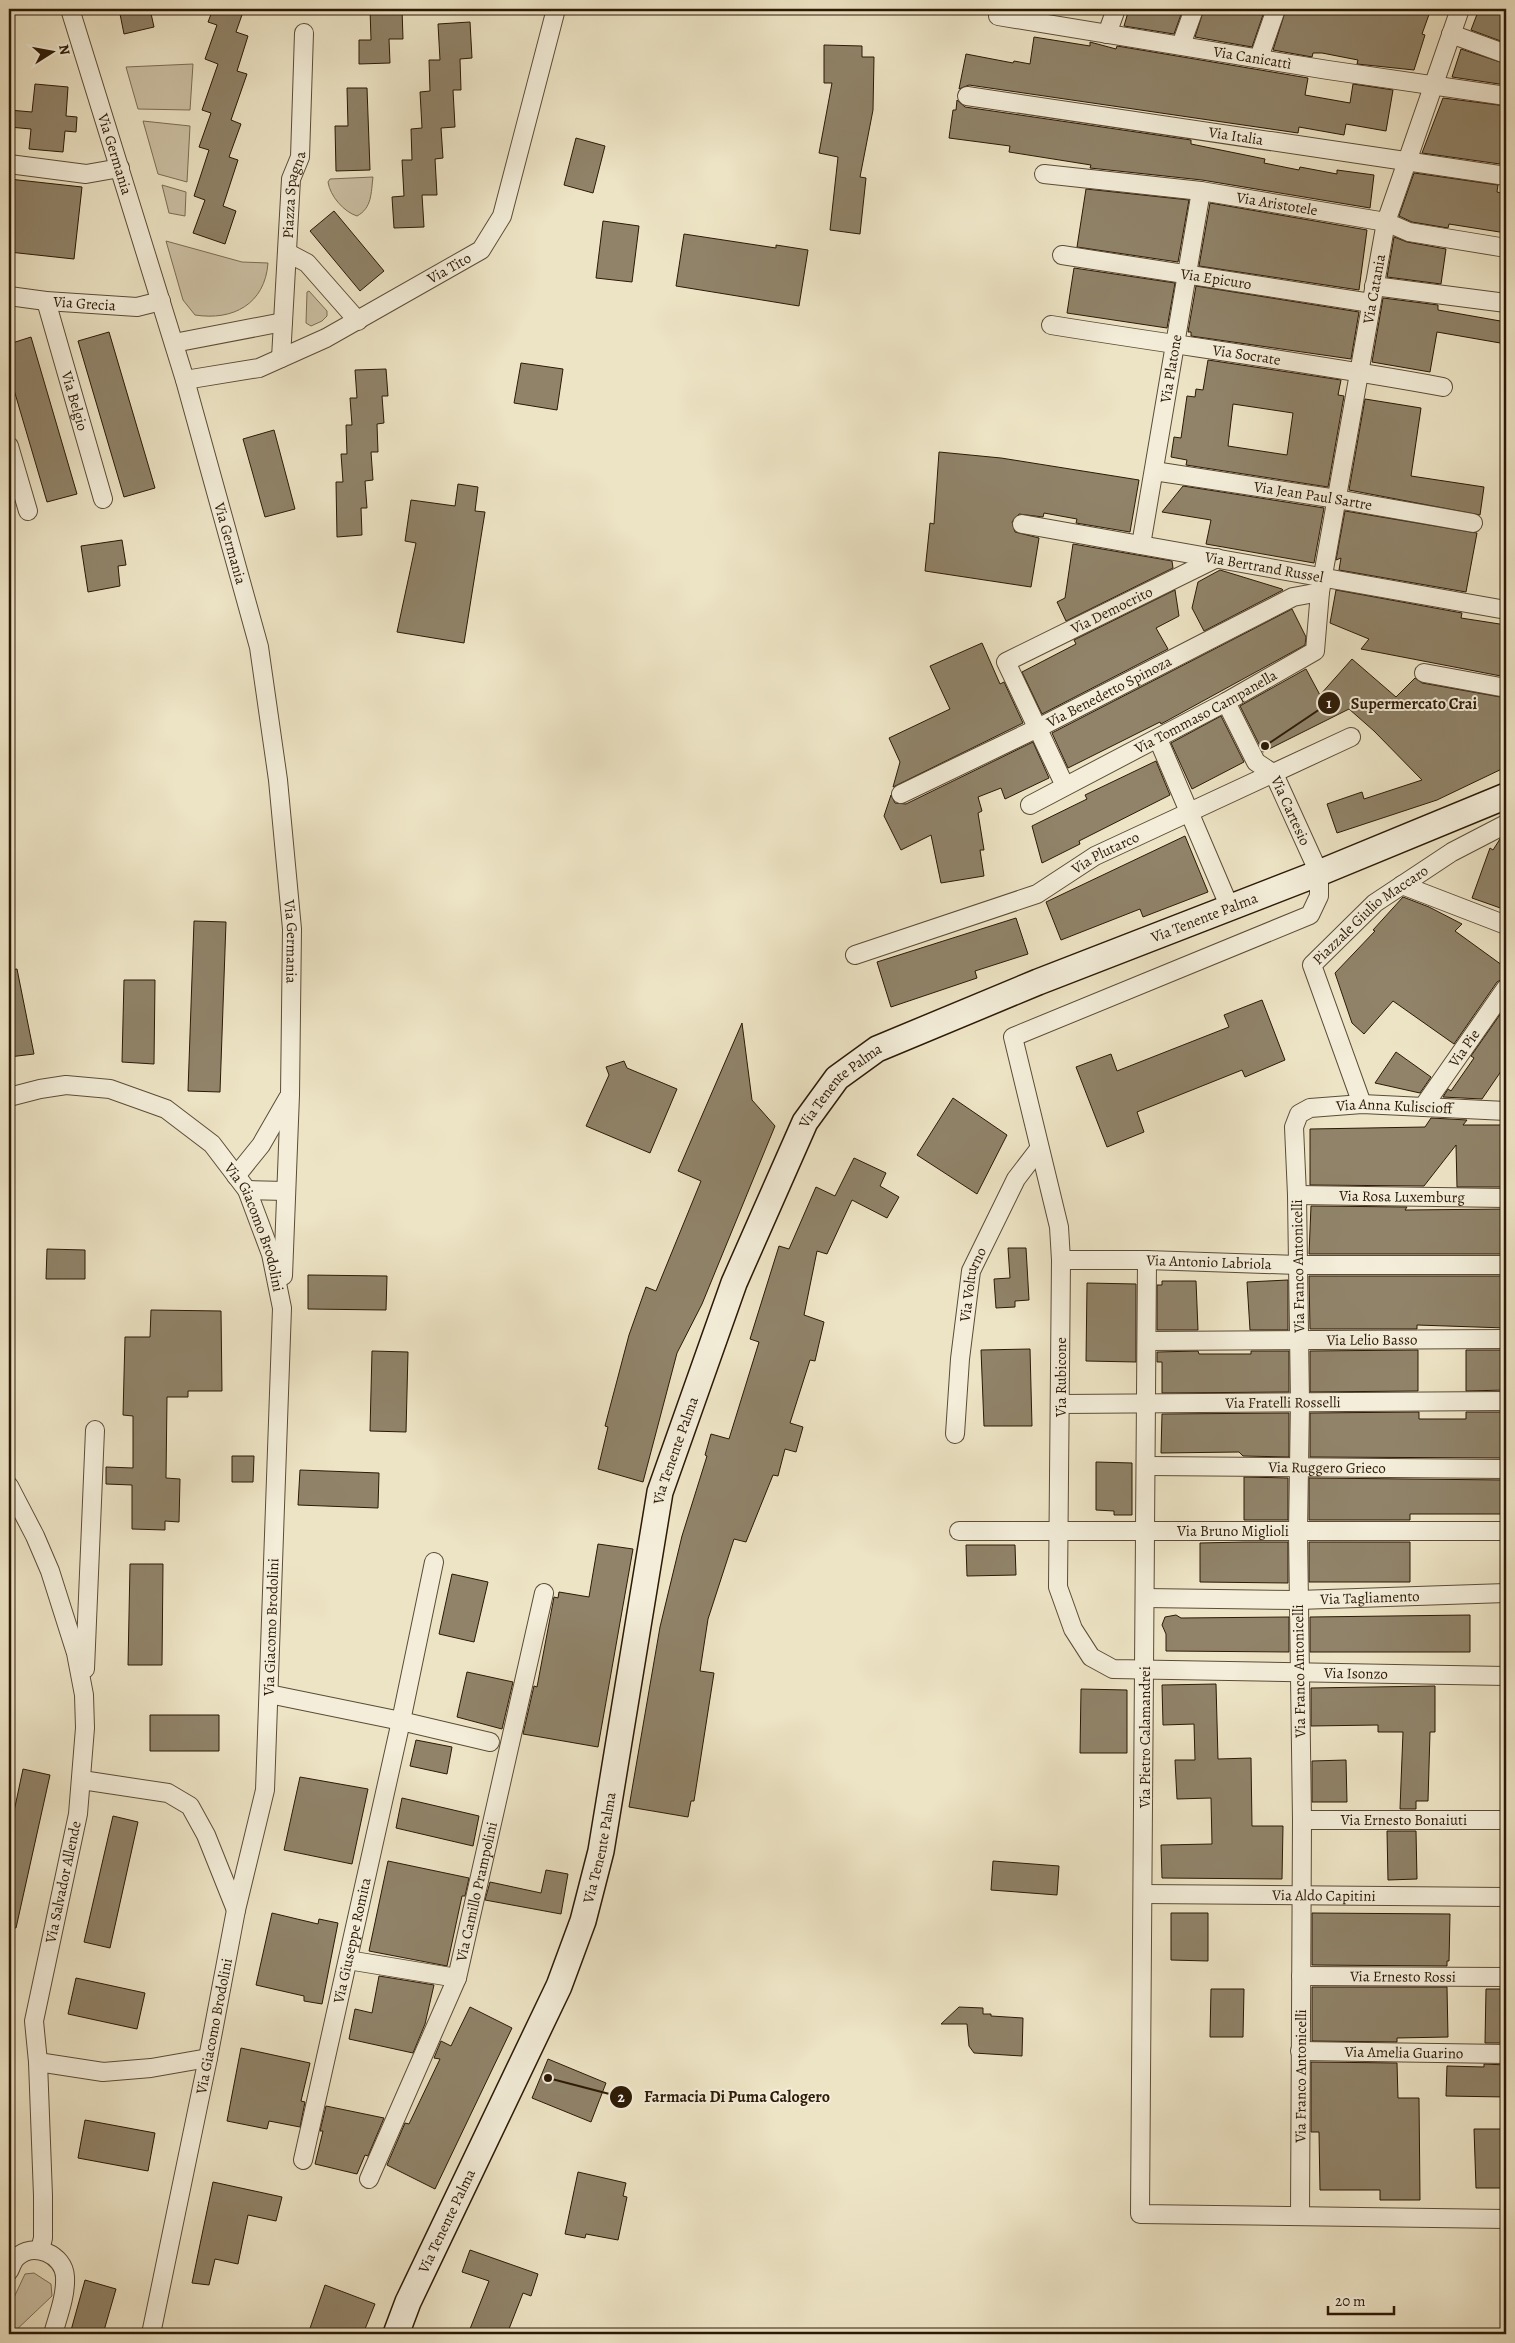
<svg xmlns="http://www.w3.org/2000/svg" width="1515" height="2343" viewBox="0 0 1515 2343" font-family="Alegreya,serif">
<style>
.green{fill:#ccc1a5;stroke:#7c6d56}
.building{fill:#908369;stroke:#2c1906;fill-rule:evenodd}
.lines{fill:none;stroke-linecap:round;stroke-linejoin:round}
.minor-casing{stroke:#5c4c36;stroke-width:20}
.secondary-casing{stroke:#2c1906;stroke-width:28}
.minor{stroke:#f3edd9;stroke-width:18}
.secondary{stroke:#f3edd9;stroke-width:25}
.labels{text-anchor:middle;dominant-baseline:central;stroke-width:4;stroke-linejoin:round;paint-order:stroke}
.street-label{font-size:15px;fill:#2c1906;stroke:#f3edd9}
.leader{fill:none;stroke:#2c1906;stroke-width:2}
.callout-dot{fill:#2c1906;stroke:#f3edd9;stroke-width:2}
.mark-label{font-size:15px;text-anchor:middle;font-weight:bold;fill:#fff}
.callout-label{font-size:16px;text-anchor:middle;font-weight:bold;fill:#2c1906;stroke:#f3edd9;stroke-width:4;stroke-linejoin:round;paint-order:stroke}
</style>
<rect width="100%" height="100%" fill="#ede4c5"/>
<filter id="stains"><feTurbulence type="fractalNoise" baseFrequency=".004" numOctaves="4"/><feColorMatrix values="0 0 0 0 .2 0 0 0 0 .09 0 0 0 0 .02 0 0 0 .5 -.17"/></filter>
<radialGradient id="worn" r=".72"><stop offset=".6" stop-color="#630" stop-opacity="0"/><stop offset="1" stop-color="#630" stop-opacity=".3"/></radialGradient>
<path class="green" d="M193,64L190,110L138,109L126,67Z
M143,121L190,126L187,182L158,174Z
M373,177C371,193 372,208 357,216C344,212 330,196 328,182L330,179Z
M162,185L186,192L185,216L169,213Z
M166,241L242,262L268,263C265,304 233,321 195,315L183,300Z
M309,291L327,311V316L322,321L311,326L306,323L307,292Z
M34,2273L51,2284L52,2296L12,2334H9V2308L25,2274Z"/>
<path class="building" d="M119,9H150L154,27L124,34Z
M213,9H244L236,32L248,36L237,71L247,74L231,120L241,124L229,157L238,160L223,206L236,211L225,244L193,233L205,200L194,196L209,150L199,147L211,113L202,110L218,64L205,59L217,25L208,22Z
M370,9H402L403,39H389L390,63L359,64V40H371Z
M1129,9H1183L1174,34L1124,26Z
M1204,9H1265L1252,47L1195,37Z
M1286,9H1431L1422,34L1425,35L1414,70L1357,64L1358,60L1322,53H1313L1312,57L1273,50Z
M1479,9H1506V43L1471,30Z
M470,22L472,58L460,59L461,90H453L455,127L441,128L443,158L435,159L437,195H422L424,227L394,228L392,197L404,196L402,160H412L411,129L422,128L420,92L430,91L429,60H440L438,24Z
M1034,37L1090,46V42L1116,49L1117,46L1308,78L1305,95L1350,103L1353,84L1393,90L1386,131L1346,124L1344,135L1299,127L1298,133L969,85L959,89L966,54L1013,63L1014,61L1030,64Z
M824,45L862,46V57H874L873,110L860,177L866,178L860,234L830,230L838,157L819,153L832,83H824Z
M1461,49L1506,64V85L1452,77Z
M35,84L68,87L66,116L77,117L76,132L65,131L63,152L29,149L31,129L9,127V110L32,112Z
M347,88H367L370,170L336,171L335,126H348Z
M1443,98L1506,106V132L1500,164L1422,153Z
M957,100L965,107L1191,140V144L1265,159L1264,163L1299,170L1300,167L1337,174V170L1374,175L1370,208L1202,180L1090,168L1091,165L1009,152L1010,146L949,138L953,110H956Z
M576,138L605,146L593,193L564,185Z
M1414,173L1498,185L1497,192L1506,194V233L1449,224L1448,228L1412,222L1399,216Z
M9,179L82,187L74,259L9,252Z
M1086,189L1189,200L1178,262L1077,247Z
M1210,203L1367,230L1359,290L1199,266Z
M334,211L384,271L360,291L310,231Z
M603,221L639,226L632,282L596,278Z
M684,234L776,248V245L808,250L799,306L676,286Z
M1394,237L1407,242L1446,249L1441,284L1387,277Z
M1074,268L1175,283L1167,328L1067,313Z
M1196,286L1359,312L1351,359L1191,336V332H1188Z
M1383,298L1438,305V310L1506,322V344L1437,332L1430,372L1372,362Z
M109,332L155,488L124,497L78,341Z
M31,337L77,494L47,502L9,373V344Z
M1208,360L1341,380L1338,395L1344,396L1328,487L1186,465L1187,460L1171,457L1174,437L1181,438L1187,396L1195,397L1196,389L1203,390ZM1233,404L1293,413L1287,455L1228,446Z
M521,363L563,369L557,410L514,403Z
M386,369L388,396H382L384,423L377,424L378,452H371L373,480L365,481L367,508H361L362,535L337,537L336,482H343L341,454H347L346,425H352L350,398H357L355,370Z
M1365,399L1421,408L1411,476L1484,487L1480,515L1349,490Z
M274,430L295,509L265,517L243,439Z
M939,452L1001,458L1139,480L1130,532L1076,523L1077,519L1044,513L1043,517L1019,514L1012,522L1015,532L1039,538L1031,587L925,571L930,523L934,524Z
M458,484L478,487L475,511L485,512L464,643L397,632L416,543L405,541L411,500L455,506Z
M1183,486L1324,508L1314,563L1206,544L1211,520L1162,512Z
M1345,511L1477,533L1466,592L1339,570L1341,558L1336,560Z
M122,540L126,565L118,566L120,586L88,592L81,546Z
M1073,544L1172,561L1173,568L1066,621L1057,602L1065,598Z
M1220,570L1282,589L1283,590L1204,631L1192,608L1198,582Z
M1175,590L1179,616L1156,628L1168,649L1042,714L1022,672L1076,644L1074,640Z
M1336,590L1462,613L1461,618L1506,625V677L1361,649L1369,639L1330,623Z
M1292,609L1306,637L1305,645L1161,724L1160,722L1068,768L1052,733Z
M982,643L1000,684L1004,682L1023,723L893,787L900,762L889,738L950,709L930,666Z
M1352,659L1396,697L1415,678L1422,683L1506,698V767L1437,800L1337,833L1327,804L1362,792L1364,799L1422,780L1374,731L1349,709L1263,752L1240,706L1306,669L1320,695Z
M1221,716L1244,762L1192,789L1171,743Z
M1033,742L1049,778L1005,799L1001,788L978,797L982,811L978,813L984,850H980L984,876L941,883L931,835L901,850L884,816L891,795L895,803L906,804Z
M1156,761L1170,795L1079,841L1080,844L1042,863L1032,826L1087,799L1085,795Z
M1185,836L1208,892L1143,917L1140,909L1061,940L1046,902Z
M1506,836V910L1472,898L1490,848L1493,850L1500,839Z
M1403,897L1429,907L1462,924L1455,931L1506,968V977L1497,982L1454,1044L1393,1001L1364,1034L1352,1023L1335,973L1375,931L1373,930Z
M1016,918L1028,954L975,971L977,978L891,1007L877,962Z
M194,921L226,922L220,1092L188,1091Z
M17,969L34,1054L9,1057V970Z
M124,980H155L154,1064L122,1062Z
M1262,1000L1285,1060L1245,1077L1242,1070L1137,1112L1144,1132L1107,1147L1076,1067L1111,1054L1117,1071L1229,1027L1224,1015Z
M1506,1006V1064L1482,1099L1443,1097L1448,1089L1451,1091L1474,1058L1471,1056Z
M742,1023L752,1100L775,1126L702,1304L677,1353L643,1482L598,1469L608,1427L605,1426L629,1335L646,1287L656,1291L701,1181L678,1171Z
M1396,1052L1431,1077L1420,1093L1375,1083Z
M624,1061L627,1068L677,1089L650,1153L586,1126L609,1075L606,1067Z
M953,1098L1007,1135L977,1194L917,1155Z
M1431,1118L1467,1120L1463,1125H1506V1187H1457L1456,1145L1424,1186L1310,1185V1129L1425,1127Z
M854,1158L886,1173L880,1186L899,1197L887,1218L852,1200L827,1254L817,1251L804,1315L824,1322L815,1361L810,1360L790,1423L803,1427L796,1452L785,1449L778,1476L773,1475L746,1542L734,1539L708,1619L700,1671L714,1673L694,1801H691L688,1817L629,1807L660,1627L682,1536L707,1456L705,1455L711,1434L729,1439L759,1342L750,1339L779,1246L789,1249L816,1187L835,1196Z
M1311,1206L1407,1207L1405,1210L1506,1209V1254H1309Z
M1008,1248H1026L1029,1300L1015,1301V1307L996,1308L994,1279L1010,1278Z
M47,1249L85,1250V1279H46Z
M308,1275L387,1276L386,1310L308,1309Z
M1309,1276H1506V1328L1417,1325V1329H1310Z
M1288,1280V1330H1250L1247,1282Z
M1162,1281H1196L1198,1330H1157V1285H1162Z
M1087,1283L1136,1284V1362L1086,1361Z
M151,1310L221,1311L222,1391H188V1397H167L166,1478L180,1479L179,1522L165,1521V1530L132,1529V1485L106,1484V1467L133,1468V1416L123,1415L125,1337H150Z
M1030,1349L1032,1426H984L981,1350Z
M1418,1350V1391L1310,1392V1351Z
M1466,1350H1506V1390L1466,1391Z
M372,1351L408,1352L406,1432L370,1431Z
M1198,1351L1199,1354H1251V1351H1289V1392L1162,1393V1362H1157V1352Z
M1419,1412V1419H1466V1412H1506V1458L1310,1457V1413Z
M1289,1413V1457L1243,1456L1239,1452L1161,1453L1162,1414Z
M232,1456H254L253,1482H232Z
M1096,1462L1132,1463V1515H1114V1511L1096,1510Z
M300,1470L379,1473L378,1508L298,1505Z
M1244,1477L1288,1478V1520H1244Z
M1309,1478L1506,1480V1514H1410V1520H1309Z
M1245,1542H1288V1583L1200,1582V1543Z
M1309,1542H1410V1582H1309Z
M598,1544L633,1549L598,1747L523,1734L534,1686L537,1687L554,1597L558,1598L559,1592L589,1597Z
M966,1545H1015L1016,1575L967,1576Z
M130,1564H163L162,1665H128Z
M452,1574L488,1582L474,1642L439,1634Z
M1176,1615L1181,1618L1289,1617V1652L1166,1651V1634L1162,1625L1165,1617Z
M1470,1615V1652H1310V1617Z
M467,1672L513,1682L502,1729L457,1717Z
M1216,1684L1218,1759L1251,1758L1252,1826H1283L1282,1879L1162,1878L1161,1845L1212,1844L1211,1798L1177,1799L1175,1760H1195L1194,1724L1163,1725L1162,1685Z
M1435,1686V1732H1430L1428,1801H1416V1809H1400L1403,1732H1378V1725L1311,1726V1688Z
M1081,1689L1127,1690V1753H1080Z
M150,1715H219V1751H150Z
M416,1740L452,1747L447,1774L410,1766Z
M1346,1760L1347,1802H1312V1761Z
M23,1769L50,1775L16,1928L9,1927V1835Z
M300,1777L368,1789L352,1864L284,1850Z
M402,1798L479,1816L473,1846L396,1828Z
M113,1816L138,1822L110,1948L84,1942Z
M1387,1831H1416L1417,1879L1388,1880Z
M388,1861L469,1878L465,1896H462L447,1966L369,1951Z
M993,1861L1059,1866L1057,1895L991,1890Z
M546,1870L568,1874L561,1914L485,1900L490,1882L541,1893Z
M272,1913L318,1924L319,1919L338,1923L322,2004L304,2001V1996L256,1985Z
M1171,1913H1208V1961L1171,1960Z
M1312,1913L1450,1914L1449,1961H1447V1966L1312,1965Z
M379,1976L434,1985L425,2024L413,2053L349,2039L355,2009L372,2013Z
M76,1978L145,1993L137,2029L68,2014Z
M1312,1987H1447L1448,2037L1397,2038V2042L1312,2041Z
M1211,1989H1244L1243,2037H1210Z
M1486,1989H1506V2043H1485Z
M470,2007L512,2028L435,2189L387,2165L405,2123L409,2124L440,2059L434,2058L441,2041L451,2046Z
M959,2007L983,2008V2014H991V2016L1023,2018L1022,2056L974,2053L969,2046L967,2024H941Z
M241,2048L310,2063L301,2101L305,2102L300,2127L269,2121L267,2129L227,2121Z
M548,2059L606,2083L591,2122L532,2098Z
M1311,2062L1397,2063L1398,2098H1419L1420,2200H1380V2190H1320L1319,2132H1311Z
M1484,2064L1506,2065V2097L1446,2096L1447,2066L1484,2067Z
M326,2106L384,2118L368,2156L365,2155L357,2174L315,2164L323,2131H320Z
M85,2120L155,2133L148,2171L78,2158Z
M1474,2129H1503L1505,2188H1476Z
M578,2172L626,2183L623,2196L627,2197L618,2240L586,2234L585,2238L565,2234Z
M213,2182L282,2197L276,2221L248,2215L238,2264L215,2259L209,2285L192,2283Z
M470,2250L538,2274L531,2296L523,2293L507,2334H468L489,2281L462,2272Z
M85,2280L116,2289L103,2334H70Z
M325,2285L375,2304L363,2334H308Z"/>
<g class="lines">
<g class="minor-casing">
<g id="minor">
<path id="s1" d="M70,9L185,380L259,647L278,780L292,929L290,1095L283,1276"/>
<path id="s2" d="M998,16L1328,70L1506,96"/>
<path d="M1107,34L1116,9"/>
<path d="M1451,34L1506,54"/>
<path d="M1181,45L1194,9"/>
<path d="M1259,58L1276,9"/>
<path id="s3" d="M967,96L1506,176"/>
<path d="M9,164L86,174L120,168"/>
<path id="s4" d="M1044,174L1201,191L1386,222L1409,232L1506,248"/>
<path d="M288,253L307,263L358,321"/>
<path id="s5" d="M1062,255L1371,303"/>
<path d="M1374,286L1506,303"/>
<path id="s6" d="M9,296L46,301L137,307L161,301"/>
<path id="s7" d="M46,301L103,499"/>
<path id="s8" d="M1051,325C1181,346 1313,363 1443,387"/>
<path d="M174,343L283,322"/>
<path id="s9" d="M281,358L291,179L300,157L304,33"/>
<path id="s10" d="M185,380L259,368L326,338L481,250L502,216L556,9"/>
<path d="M9,446L28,511"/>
<path id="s11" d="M1154,471L1337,499L1473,523"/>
<path id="s12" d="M1022,524L1506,610"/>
<path id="s13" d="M1141,545L1201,191"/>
<path d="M1424,673L1506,688"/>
<path id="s14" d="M1226,702L1256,762L1274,774L1319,873V896L1310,915L1013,1037L1059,1227L1061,1260L1058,1587L1073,1629L1091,1657L1113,1669L1506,1676"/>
<path d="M1158,739L1230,908"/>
<path id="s15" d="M1065,786L1006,662L1217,558"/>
<path id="s16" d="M901,794L1038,728L1293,597L1320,592"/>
<path id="s17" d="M1030,805L1226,702L1315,651L1320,592L1386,222L1460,9"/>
<path d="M1402,885L1506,925"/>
<path id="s18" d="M855,955L1037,894L1095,856L1351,737"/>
<path id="s19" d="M9,1097L40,1089L66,1085L110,1089L166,1109L212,1144L247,1190L271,1254L282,1308L265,1790L236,1910L208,2058L151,2334"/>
<path id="s20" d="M1362,1104L1312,965L1375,903L1452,852L1506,824"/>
<path id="s21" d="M1423,1107L1506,988"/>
<path d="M236,1176L261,1145L288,1098"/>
<path d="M247,1190L286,1191"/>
<path id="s22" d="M1297,1195L1506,1198"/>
<path id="s23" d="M1061,1260H1147L1297,1265H1506"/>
<path d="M1147,1260L1140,2214L1506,2219"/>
<path id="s24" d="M1147,1341L1506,1339"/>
<path id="s25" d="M1061,1404L1506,1401"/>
<path id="s26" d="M955,1434L960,1359L971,1271L1016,1179L1039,1149"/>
<path id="s27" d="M1147,1466L1506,1469"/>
<path d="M9,1486L35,1536L50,1571L76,1653L84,1695L85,1728L78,1814L34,2021L38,2062L43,2196V2238L40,2250"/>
<path id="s28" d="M959,1531H1506"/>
<path id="s29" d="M1145,1598L1298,1600L1506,1593"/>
<path d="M85,1669L95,1430"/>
<path d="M269,1694L401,1721L490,1742"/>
<path d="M82,1780L168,1793L190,1806L206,1835L236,1910"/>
<path id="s30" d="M1302,1820H1506"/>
<path id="s31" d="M1143,1894L1506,1897"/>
<path d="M348,1960L457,1978"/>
<path id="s32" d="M1301,1976L1506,1977"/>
<path id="s33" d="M1300,2051L1506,2054"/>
<path d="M38,2062L103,2072L151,2068L208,2058"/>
<path id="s34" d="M303,2160L401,1721L434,1562"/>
<path id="s35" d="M369,2179L457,1978L544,1593"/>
<path id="s36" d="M1300,2216L1302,1820L1298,1532L1300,1402L1297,1195L1294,1127L1299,1114L1310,1108L1362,1104L1506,1111"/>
<path d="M9,2271C11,2267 13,2261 16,2258C33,2241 64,2254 65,2277C66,2296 58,2316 53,2334"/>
</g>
</g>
<g class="secondary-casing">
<g id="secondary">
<path id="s37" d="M396,2334L408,2302L559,1986L583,1921L601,1851L660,1492L734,1283L805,1122L837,1078L877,1049L1038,982L1319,873L1506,796"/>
</g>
</g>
<use href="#minor" class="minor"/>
<use href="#secondary" class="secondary"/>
</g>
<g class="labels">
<g class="street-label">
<text stroke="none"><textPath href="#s2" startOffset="258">Via Canicattì</textPath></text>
<text stroke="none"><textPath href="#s3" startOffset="272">Via Italia</textPath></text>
<text stroke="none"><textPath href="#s1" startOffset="152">Via Germania</textPath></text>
<text stroke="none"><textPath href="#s9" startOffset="164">Piazza Spagna</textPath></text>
<text stroke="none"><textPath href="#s4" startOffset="235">Via Aristotele</textPath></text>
<text stroke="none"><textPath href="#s10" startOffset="290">Via Tito</textPath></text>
<text stroke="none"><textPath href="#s5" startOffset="156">Via Epicuro</textPath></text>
<text stroke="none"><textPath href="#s17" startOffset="691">Via Catania</textPath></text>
<text stroke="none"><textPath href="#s6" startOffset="76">Via Grecia</textPath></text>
<text stroke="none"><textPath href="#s8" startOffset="198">Via Socrate</textPath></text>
<text stroke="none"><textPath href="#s13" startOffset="179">Via Platone</textPath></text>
<text stroke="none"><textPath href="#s7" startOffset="104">Via Belgio</textPath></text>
<text stroke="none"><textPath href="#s11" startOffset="161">Via Jean Paul Sartre</textPath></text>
<text stroke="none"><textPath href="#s1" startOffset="558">Via Germania</textPath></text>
<text stroke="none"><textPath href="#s12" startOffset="246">Via Bertrand Russel</textPath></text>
<text stroke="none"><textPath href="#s15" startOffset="255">Via Democrito</textPath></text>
<text stroke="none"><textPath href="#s16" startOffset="232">Via Benedetto Spinoza</textPath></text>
<text stroke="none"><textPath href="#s17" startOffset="199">Via Tommaso Campanella</textPath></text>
<text stroke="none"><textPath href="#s14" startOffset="129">Via Cartesio</textPath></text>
<text stroke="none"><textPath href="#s18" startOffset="272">Via Plutarco</textPath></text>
<text stroke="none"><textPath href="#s20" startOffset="225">Piazzale Giulio Maccaro</textPath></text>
<text stroke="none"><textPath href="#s37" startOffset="1744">Via Tenente Palma</textPath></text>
<text stroke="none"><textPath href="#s1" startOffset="962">Via Germania</textPath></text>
<text stroke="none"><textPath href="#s21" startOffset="72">Via Pie</textPath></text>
<text stroke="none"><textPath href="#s37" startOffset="1339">Via Tenente Palma</textPath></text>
<text stroke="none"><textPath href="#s36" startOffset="1200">Via Anna Kuliscioff</textPath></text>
<text stroke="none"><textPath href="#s22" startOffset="105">Via Rosa Luxemburg</textPath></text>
<text stroke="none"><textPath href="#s19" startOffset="315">Via Giacomo Brodolini</textPath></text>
<text stroke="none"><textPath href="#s23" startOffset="148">Via Antonio Labriola</textPath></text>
<text transform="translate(1298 1266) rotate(-91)">Via Franco Antonicelli</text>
<text stroke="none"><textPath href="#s26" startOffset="151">Via Volturno</textPath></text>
<text stroke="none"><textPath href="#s24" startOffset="225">Via Lelio Basso</textPath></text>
<text transform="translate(1061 1377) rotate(-90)">Via Rubicone</text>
<text stroke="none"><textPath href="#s25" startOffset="222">Via Fratelli Rosselli</textPath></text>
<text stroke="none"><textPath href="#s37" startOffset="934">Via Tenente Palma</textPath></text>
<text stroke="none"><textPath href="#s27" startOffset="180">Via Ruggero Grieco</textPath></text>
<text stroke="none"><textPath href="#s28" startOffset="274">Via Bruno Miglioli</textPath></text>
<text stroke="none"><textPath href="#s29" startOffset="225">Via Tagliamento</textPath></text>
<text transform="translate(271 1627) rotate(-88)">Via Giacomo Brodolini</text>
<text transform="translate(1299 1671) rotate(-91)">Via Franco Antonicelli</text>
<text stroke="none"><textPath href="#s14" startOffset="1464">Via Isonzo</textPath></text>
<text transform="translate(1145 1737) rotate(-90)">Via Pietro Calamandrei</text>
<text stroke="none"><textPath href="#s30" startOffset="102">Via Ernesto Bonaiuti</textPath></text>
<text stroke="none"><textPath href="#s37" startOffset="529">Via Tenente Palma</textPath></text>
<text transform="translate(63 1882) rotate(-78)">Via Salvador Allende</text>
<text stroke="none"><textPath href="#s35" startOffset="308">Via Camillo Prampolini</textPath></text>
<text stroke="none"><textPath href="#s31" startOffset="181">Via Aldo Capitini</textPath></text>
<text stroke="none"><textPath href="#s34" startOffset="225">Via Giuseppe Romita</textPath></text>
<text stroke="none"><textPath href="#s32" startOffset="102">Via Ernesto Rossi</textPath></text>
<text transform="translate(214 2026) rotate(-79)">Via Giacomo Brodolini</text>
<text stroke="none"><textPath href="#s33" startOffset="104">Via Amelia Guarino</textPath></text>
<text stroke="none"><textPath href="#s36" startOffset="140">Via Franco Antonicelli</textPath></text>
<text stroke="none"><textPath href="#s37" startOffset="124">Via Tenente Palma</textPath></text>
</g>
</g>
<path class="leader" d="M1265 746L1329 703M548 2078L621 2097"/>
<g class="callout-dot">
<circle cx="1265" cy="746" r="5"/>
<circle cx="548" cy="2078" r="5"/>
<circle cx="1329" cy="703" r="12"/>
<circle cx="621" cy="2097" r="12"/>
</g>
<g class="mark-label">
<text x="1329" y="708">1</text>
<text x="621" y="2102">2</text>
</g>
<g class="callout-label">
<text x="1414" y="709">Supermercato Crai</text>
<text x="737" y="2102">Farmacia Di Puma Calogero</text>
</g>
<rect width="1515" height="2343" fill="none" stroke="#ede4c5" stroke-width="30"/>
<rect x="10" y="10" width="1495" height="2323" fill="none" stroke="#2c1906" stroke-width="2.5"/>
<rect x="15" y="15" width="1485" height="2313" fill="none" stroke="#2c1906"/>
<g transform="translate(52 52) rotate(79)" stroke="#f3edd9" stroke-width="4" paint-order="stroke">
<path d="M0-4L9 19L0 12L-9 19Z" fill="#2c1906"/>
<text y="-8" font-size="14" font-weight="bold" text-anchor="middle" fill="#2c1906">N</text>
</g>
<path d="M1328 2306v8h66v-8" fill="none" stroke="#2c1906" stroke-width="2.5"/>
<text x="1335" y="2306" font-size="15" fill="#2c1906" stroke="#f3edd9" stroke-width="4" paint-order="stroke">20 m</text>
<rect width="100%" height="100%" filter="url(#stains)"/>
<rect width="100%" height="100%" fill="url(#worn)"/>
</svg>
